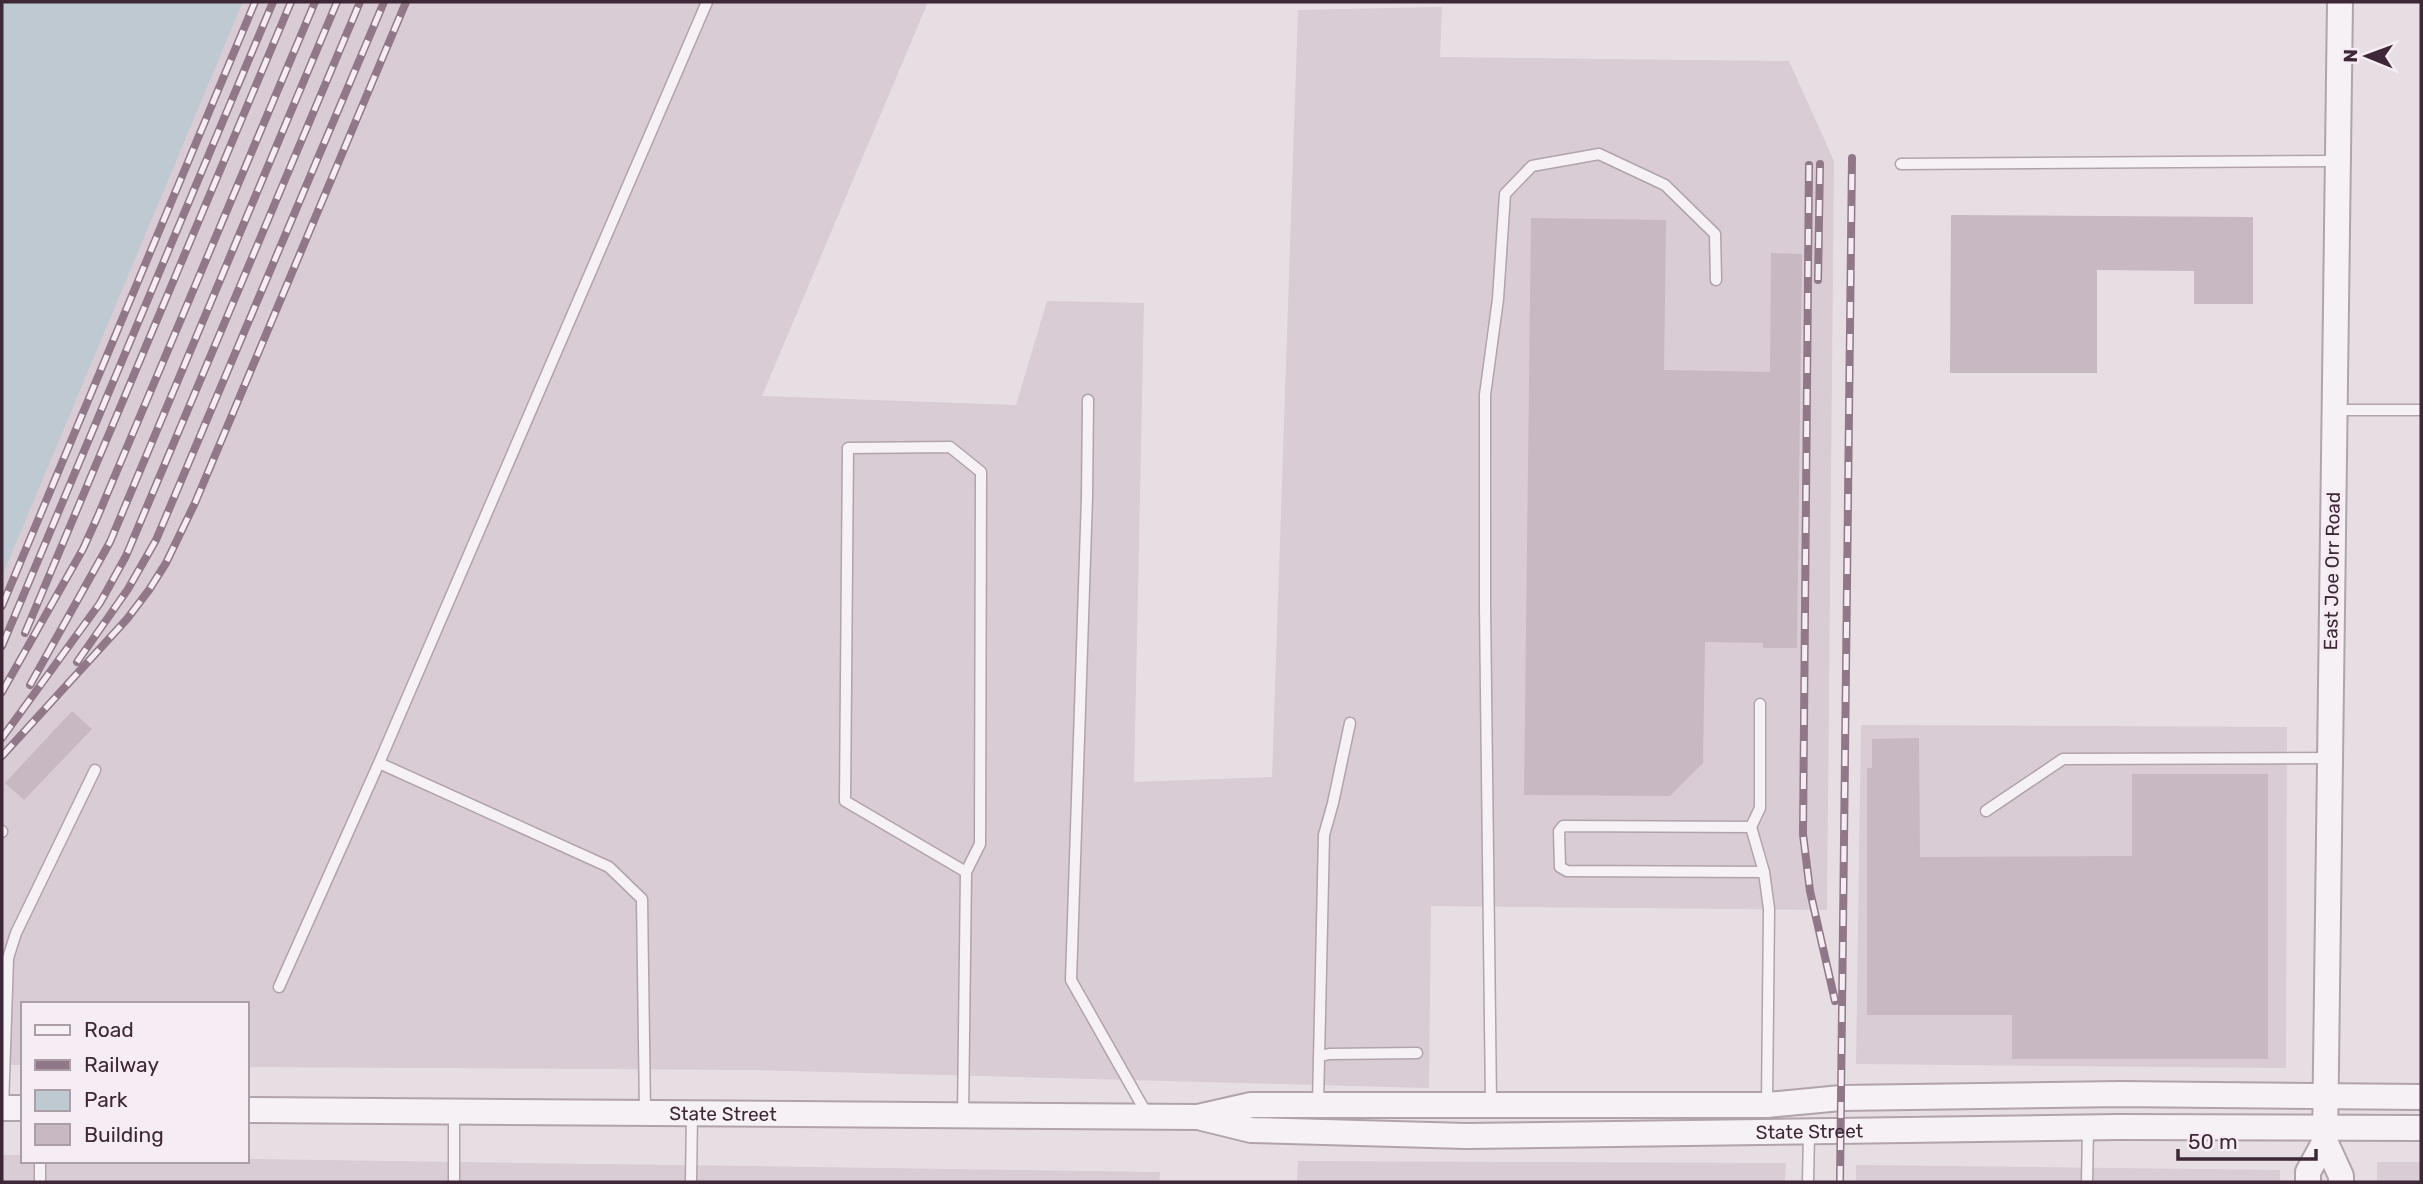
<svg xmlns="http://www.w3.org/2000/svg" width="2423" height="1184" viewBox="0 0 2423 1184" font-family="Rubik,sans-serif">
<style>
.built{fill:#d9ccd4}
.green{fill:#bfc9d1}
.building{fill:#c7b8c2}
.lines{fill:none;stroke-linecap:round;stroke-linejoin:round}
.service-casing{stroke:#b1a3ac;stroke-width:13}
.tertiary-casing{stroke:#b1a3ac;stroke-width:28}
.service{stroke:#f6f1f4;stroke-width:10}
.tertiary{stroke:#f6f1f4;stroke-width:24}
.rail-casing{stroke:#917889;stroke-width:8}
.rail{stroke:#f5edf3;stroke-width:5;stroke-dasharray:16;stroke-linecap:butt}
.labels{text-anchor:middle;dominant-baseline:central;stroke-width:7;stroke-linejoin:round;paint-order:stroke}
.street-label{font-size:19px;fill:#3e2736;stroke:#f5edf3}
</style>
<rect width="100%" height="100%" fill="#e7dee4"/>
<path class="built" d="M243,2H928L762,396L1016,405L1047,301L1144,303L1134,782L1272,777L1298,10L1442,7L1440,57L1789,61L1834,161L1827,910L1431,906L1429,1088L754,1070L247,1067V1004H23V1065H2V577Z
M1861,725L2287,727L2286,1068L1856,1064Z
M2,1155H23V1161H247V1159L1160,1172L1159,1182H2Z
M1298,1161L1786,1163L1785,1182H1297Z
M2377,1162H2421V1182H2377Z
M1856,1165L2280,1170V1182H1856Z"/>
<path class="green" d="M2,2H243L2,577Z"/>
<path class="building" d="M1951,215L2253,217V304H2194V271L2097,270V373H1950Z
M1531,218L1666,220L1664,370L1770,372L1771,253L1802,254L1797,648H1763V643L1705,642L1703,763L1670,796L1524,795Z
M72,711L92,729L24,800L5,783Z
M1919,738L1920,857L2132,856V774H2268V1059H2012V1015H1867V768H1872V739Z"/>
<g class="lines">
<g class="service-casing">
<path id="service" d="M1901,164L2337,161
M1088,400L1087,497L1071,980L1148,1116
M2334,410H2421
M1760,704V808L1751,827L1563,826L1559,831L1560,867L1567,871L1764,872L1769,909L1767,1104
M1986,811L2063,759L2329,758
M1751,827L1764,872
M2,832V831
M279,987L379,763
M1319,1059L1324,835L1333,803L1350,723
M1318,1103L1319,1059L1321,1056L1329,1054L1417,1053
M1491,1103L1485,607V395L1498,299L1505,194L1532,166L1599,154L1665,185L1715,234L1716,280
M3,1108L8,958L16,933L95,770
M645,1112L642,899L609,867L379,763L707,2
M963,1115L966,872L980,844L981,472L950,447L848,448L845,801L966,872
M40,1182V1161
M454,1182V1112
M691,1182L692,1113
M1808,1182L1809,1132
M2087,1182L2088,1128"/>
</g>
<g class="tertiary-casing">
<g id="tertiary">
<path d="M2340,2L2325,1141L2341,1176V1182"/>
<path d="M2,1108H23"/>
<path id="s1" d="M247,1110L1198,1117L1251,1105H1767L1841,1098L2120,1094L2421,1097"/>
<path id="s2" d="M1202,1118L1251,1130L1466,1136L2118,1127L2421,1128"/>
<path d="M2308,1182V1172L2325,1141"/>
</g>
</g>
<use href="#service" class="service"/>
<use href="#tertiary" class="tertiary"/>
<g class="rail-casing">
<path id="rail" d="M1809,165L1803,834L1810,891L1835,1001
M1818,280L1820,164
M2,606L255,2
M25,633L291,2
M2,646L273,2
M77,662L128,589L156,540L384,2
M30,685L110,542L337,2
M2,692L83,549L97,518L315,2
M2,738L100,603L126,556L360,2
M2,756L127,619L149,590L166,563L195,503L406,2
M1840,1182L1852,158"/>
</g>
<use href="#rail" class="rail"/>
</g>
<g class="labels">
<g class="street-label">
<text transform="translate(2332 571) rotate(-89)">East Joe Orr Road</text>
<text stroke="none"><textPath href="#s1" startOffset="476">State Street</textPath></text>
<text stroke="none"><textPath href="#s2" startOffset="609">State Street</textPath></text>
</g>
</g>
<rect width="2423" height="1184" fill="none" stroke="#3e2736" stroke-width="7"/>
<rect x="21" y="1002" width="228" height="161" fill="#f5edf3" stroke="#ac9ea7" stroke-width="2"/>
<rect x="35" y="1025" width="35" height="10" fill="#f6f1f4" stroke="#ac9ea7" stroke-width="2"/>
<text x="84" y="1037" font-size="21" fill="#3e2736">Road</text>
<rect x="35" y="1060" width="35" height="10" fill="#917889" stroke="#ac9ea7" stroke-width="2"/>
<text x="84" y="1072" font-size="21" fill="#3e2736">Railway</text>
<rect x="35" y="1090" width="35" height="21" fill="#bfc9d1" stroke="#ac9ea7" stroke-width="2"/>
<text x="84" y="1107" font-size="21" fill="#3e2736">Park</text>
<rect x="35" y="1124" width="35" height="21" fill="#c7b8c2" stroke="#ac9ea7" stroke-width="2"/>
<text x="84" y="1142" font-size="21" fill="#3e2736">Building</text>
<g transform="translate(2367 56) rotate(271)" stroke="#f5edf3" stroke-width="5" paint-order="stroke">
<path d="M0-5L12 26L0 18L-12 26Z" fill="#3e2736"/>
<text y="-10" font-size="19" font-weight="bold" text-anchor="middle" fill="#3e2736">N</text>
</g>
<path d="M2178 1149v10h138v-10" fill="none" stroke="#3e2736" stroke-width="3.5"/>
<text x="2188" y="1149" font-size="21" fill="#3e2736" stroke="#f5edf3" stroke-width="5" paint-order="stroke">50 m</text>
</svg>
